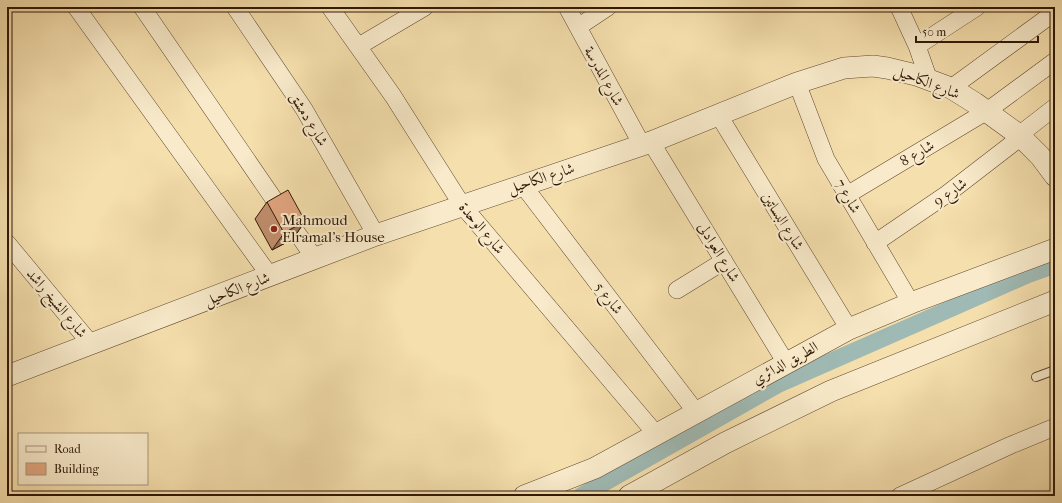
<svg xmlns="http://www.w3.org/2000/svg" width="1062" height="503" viewBox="0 0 1062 503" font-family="'IM FELL French Canon',Amiri,serif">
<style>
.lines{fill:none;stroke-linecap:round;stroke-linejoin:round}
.canal{stroke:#9fbab4;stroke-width:17}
.service-casing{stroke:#614a30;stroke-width:10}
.minor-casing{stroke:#614a30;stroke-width:18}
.tertiary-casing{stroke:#614a30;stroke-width:22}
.service{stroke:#f8eaca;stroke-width:8}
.minor{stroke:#f8eaca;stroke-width:17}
.tertiary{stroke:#f8eaca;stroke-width:21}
.wall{fill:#c28f6e;stroke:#301807}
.shaded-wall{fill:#9e745a;stroke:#301807}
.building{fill:#e2a680;stroke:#301807}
.poi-dot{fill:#8f2418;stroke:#f8eaca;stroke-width:1.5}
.labels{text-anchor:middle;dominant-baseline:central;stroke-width:4;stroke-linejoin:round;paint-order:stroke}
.street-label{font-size:15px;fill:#301807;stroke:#f8eaca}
.poi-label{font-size:15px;fill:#301807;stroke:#f8eaca;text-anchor:start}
</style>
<rect width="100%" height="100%" fill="#f5dfad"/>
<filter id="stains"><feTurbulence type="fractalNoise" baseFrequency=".005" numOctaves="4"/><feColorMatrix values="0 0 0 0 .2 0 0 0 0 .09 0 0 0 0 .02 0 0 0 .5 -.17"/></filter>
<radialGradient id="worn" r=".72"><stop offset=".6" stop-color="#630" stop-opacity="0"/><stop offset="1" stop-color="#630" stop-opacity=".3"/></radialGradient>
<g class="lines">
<path class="canal" d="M581,496L777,385L1027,275L1055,265"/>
<g class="service-casing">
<path id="service" d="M1036,377L1055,370"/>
</g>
<g class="minor-casing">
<path id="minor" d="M76,7L270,276
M142,7L315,259
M235,7L304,109L376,235
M330,7L393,96L462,205L656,434
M567,7L642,145
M899,7L917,46L929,80
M578,27L608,7
M359,46L425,7
M917,46L977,7
M797,83L826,159L911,303
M951,88L1055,12
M718,114L849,329
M1019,135L1055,107
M651,142L786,363
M522,184L696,412
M847,195L987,111L1055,61
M7,243L91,344
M875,243L947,194L1021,137
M677,290L724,261
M900,496L1011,445L1055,427"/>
</g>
<g class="tertiary-casing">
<path id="tertiary" d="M7,376L376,235L651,142L797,83L844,68L873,66L887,68L916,75L951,88L975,103L1019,135L1040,156L1055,176
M524,496L595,468L849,329L911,303L1055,249
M629,496L725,443L831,391L1055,301"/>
</g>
<use href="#service" class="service"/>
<use href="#minor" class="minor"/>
<use href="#tertiary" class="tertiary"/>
</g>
<path class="wall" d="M267,202L305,221L293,239L272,250L255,219Z"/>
<path class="shaded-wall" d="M305,221L293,239L272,250L284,233Z"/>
<path class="building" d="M288,190L305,221L284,233L267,202Z"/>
<circle class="poi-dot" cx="274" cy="229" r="4"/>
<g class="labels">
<g class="street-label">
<text transform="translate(604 76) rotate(61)">شارع المدرسة</text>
<text transform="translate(927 82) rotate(21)">شارع الكاحيل</text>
<text transform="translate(309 119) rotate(59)">شارع دمشق</text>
<text transform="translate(917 153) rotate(-31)">شارع 8</text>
<text transform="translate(541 178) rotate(-18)">شارع الكاحيل</text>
<text transform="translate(950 192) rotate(-36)">شارع 9</text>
<text transform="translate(848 196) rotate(60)">شارع 7</text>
<text transform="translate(783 221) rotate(58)">شارع البساتين</text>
<text transform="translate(482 228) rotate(50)">شارع الوحدة</text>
<text transform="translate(719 252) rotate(59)">شارع العوادلى</text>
<text transform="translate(237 289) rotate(-21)">شارع الكاحيل</text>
<text transform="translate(609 298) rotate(52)">شارع 5</text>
<text transform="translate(57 303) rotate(50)">شارع الشيخ راشد</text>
<text transform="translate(785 363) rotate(-29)">الطريق الدائري</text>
</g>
<g class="poi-label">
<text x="282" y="220">Mahmoud<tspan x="282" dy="17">Elramal's House</tspan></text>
</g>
</g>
<rect width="1062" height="503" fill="none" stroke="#f5dfad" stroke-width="24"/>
<rect x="8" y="8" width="1046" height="487" fill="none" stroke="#301807" stroke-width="2"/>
<rect x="12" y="12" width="1038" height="479" fill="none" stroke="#301807"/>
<rect x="18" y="433" width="130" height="52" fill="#f8eaca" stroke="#a8967c"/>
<rect x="26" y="446" width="20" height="6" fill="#f8eaca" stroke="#a8967c"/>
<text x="54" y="453" font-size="12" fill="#301807">Road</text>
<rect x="26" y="463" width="20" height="12" fill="#e2a680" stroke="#a8967c"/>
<text x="54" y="473" font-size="12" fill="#301807">Building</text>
<path d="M916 36v6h122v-6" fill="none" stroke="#301807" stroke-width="2"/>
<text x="922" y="36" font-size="12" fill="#301807" stroke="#f8eaca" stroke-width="3" paint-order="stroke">50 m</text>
<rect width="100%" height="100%" filter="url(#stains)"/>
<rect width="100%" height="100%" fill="url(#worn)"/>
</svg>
